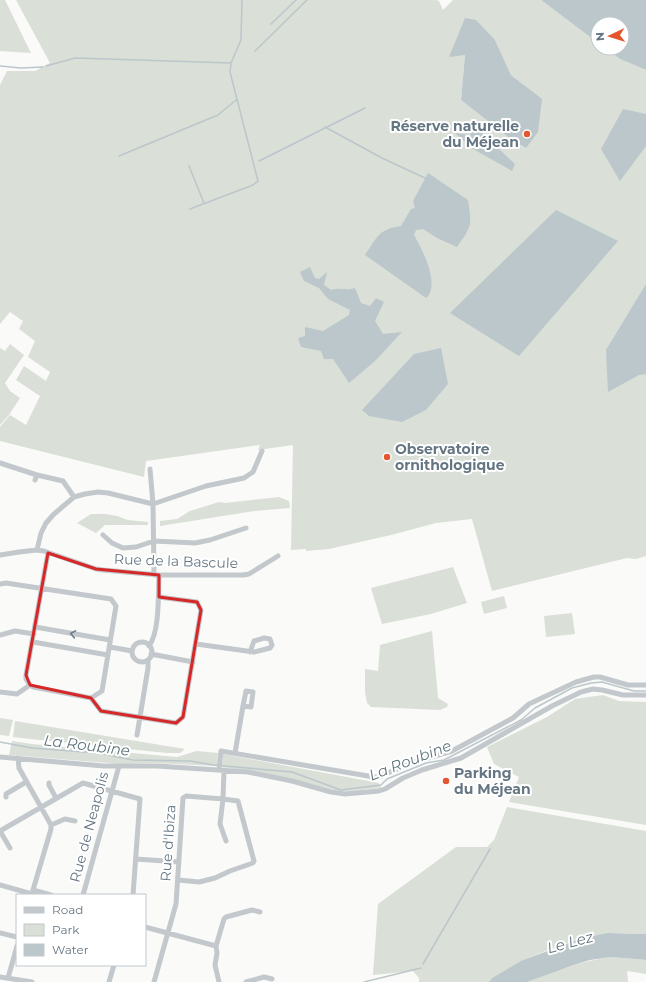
<svg xmlns="http://www.w3.org/2000/svg" width="646" height="982" viewBox="0 0 646 982" font-family="Montserrat,sans-serif">
<style>
.green{fill:#dadfd7;fill-rule:evenodd}
.water{fill:#bbc7cb}
.lines{fill:none;stroke-linecap:round;stroke-linejoin:round}
.stream{stroke:#bbc7cb;stroke-width:1.5}
.street{stroke:#c3c8cc;stroke-width:5}
.oneway{stroke:#6a7a87}
.marked{fill:none;stroke:#d62828;stroke-width:3;stroke-linejoin:round}
.poi-dot{fill:#e4572e;stroke:#fff;stroke-width:1.5}
.labels{text-anchor:middle;dominant-baseline:central;stroke-width:4;stroke-linejoin:round;paint-order:stroke}
.poi-label{font-size:14px;font-weight:bold;fill:#657683;stroke:#fff;text-anchor:start}
.street-label{font-size:14px;fill:#657683;stroke:#fff}
.water-label{font-size:15px;font-style:italic;fill:#60757c;stroke:#fff}
</style>
<rect width="100%" height="100%" fill="#fafaf8"/>
<path class="green" d="M0,0H5L31,53L0,51Z
M16,0H436L439,1L443,10L453,0H541L598,43V48H605L620,59L646,70V556L636,559L627,558L492,591L472,519L436,523L391,535L329,549L306,551V549L291,550L293,445L258,450L260,445L146,461L144,477L0,441V427L10,415L26,425L40,396L16,380L24,366L46,381L50,372L28,357L35,341L19,329L23,321L10,312L0,324V85L7,71H35L50,63ZM495,40L511,75L525,86L526,148L512,140L461,100L465,55Z
M10,344L24,355L5,383L10,391L20,398L9,415L0,425V348L5,351Z
M279,497L289,501L290,508L254,511L160,526V521L177,519L190,511L219,502L225,503Z
M91,514H106L117,516L128,520L148,522V525H105L96,533L77,523Z
M453,567L467,603L431,614L382,624L371,588Z
M504,596L507,608L484,614L481,602Z
M572,613L575,634L546,637L544,616Z
M432,631L438,698L448,704L447,707L440,710L371,707L367,703L365,692V669L378,671L380,645Z
M603,695L619,701L646,702V825L509,802L519,777L494,764L487,747L547,717L575,699Z
M0,718L13,720L9,736L0,735Z
M15,721L185,749L180,753H167L21,738L13,737Z
M12,741L32,744L177,757L197,751L218,753L217,766L153,763L121,764L9,755Z
M223,754L379,783L381,788L342,792L292,779L222,767Z
M507,807L646,831V934C633,934 619,932 606,934C570,938 523,959 492,978L489,982H419V978L413,971L373,975L378,904L456,847H487L494,840Z
M611,957L646,960V974L627,971L628,982H527C555,971 582,961 611,957Z"/>
<path class="water" d="M541,0H646V70L620,59L605,48H622V24H598V43Z
M465,18L476,20L495,40L511,75L542,99L538,132L526,148L512,140L461,100L465,55L449,57Z
M623,109L646,114V146L620,181L601,149Z
M470,122L515,164L512,171L473,149L455,133L470,135L472,131Z
M428,173L468,200C472,226 472,226 457,247L437,238L423,229L416,230L414,235C422,249 441,285 426,298L365,255C377,238 378,229 401,226L411,209L415,208L413,201Z
M556,210L618,241L519,356L450,313Z
M310,267L315,278L319,279L327,272L324,285L331,290C341,287 345,291 355,288L361,303L370,306L376,298L384,302L375,321L383,334L402,332L375,361L349,383L333,359H324L321,351L301,347L298,338L305,336V327L323,331L349,315L350,310L328,299L319,288L304,281L300,272Z
M646,284V374L639,375L608,392L606,350Z
M441,348L448,384L426,410L402,422L369,416L362,410L414,354Z
M608,933L646,934V960L611,957L590,960L571,966L527,982H489L492,978L521,961L582,938Z"/>
<g class="lines">
<path class="stream" d="M271,24L296,0
M255,51L307,0
M0,66L21,68L43,67
M46,66L75,58L231,63
M325,127L382,158L425,178
M119,156L218,115L236,100
M259,161L365,108
M189,166L204,203
M190,209L253,185L258,181L230,72L231,63L241,40L242,0
M0,742L32,748L98,753L133,760L190,761L213,765L292,772L341,790L381,785L387,779L426,763L444,760L521,720L535,708L572,688L591,683L602,682L634,691H646
M423,964L490,849
M364,982L421,968"/>
<path class="street" d="M0,463L37,475
M150,469L153,504L154,575
M35,480L37,475L63,481L74,497
M103,535L112,543L123,548L136,547L154,541L195,543L210,540L246,528
M37,550L41,533L46,523L54,514L74,497L85,494L98,492L108,493L153,504L206,486L244,478L253,472L262,451
M0,555L19,552L37,550L44,551L96,569L103,570L159,575H243L249,574L278,556
M0,584L6,583L111,599L116,606L102,691L91,698L33,687L30,685L17,694L0,692
M35,627L110,640
M0,635L15,631L34,634
M33,642L108,655
M132 652a10 10 0 1 1 20 0a10 10 0 1 1-20 0Z
M196,644L254,652L270,648L272,645L270,639L264,638L254,641L250,652
M149,646C160,631 158,594 159,575
M110,647L132,651
M151,654L193,662
M30,685L26,679V675L48,553
M91,698L101,711L176,723L183,717L201,610L197,602L159,597
M137,735L148,668V660
M235,753L243,706L251,707L253,692L246,691L243,706
M0,757L104,766H157L248,772L292,781L331,792L345,794L379,791L385,789L403,778L422,770L461,758L552,706L581,692L593,689L602,690L623,695H646
M18,758L19,768L51,825V829L33,890
M219,770L221,751L374,777H378L415,762L452,751L513,718L529,704L576,682L594,677H600L628,685H646
M49,783V785L56,798
M6,797V794L26,782
M51,825L65,819L75,821
M0,831L83,783L140,799L133,895
M0,831L10,848
M136,859L179,862
M178,880L199,882L215,878L230,871L253,863L254,861L238,801L223,799L220,824L226,841
M0,885L32,894
M33,893V890L51,895
M83,895L119,766
M145,927L216,946
M0,933L17,937
M216,946L224,919L226,917L252,910L260,912
M216,946L217,953L215,965L219,982
M0,977L32,982
M8,978L17,946
M109,982L114,965
M154,982L176,904L183,798L186,796L223,799L224,770
M246,982L264,977L272,979"/>
</g>
<defs><path id="oneway-chevron" d="M-2-3.5L2.5 0L-2 3.5" fill="none" stroke-width="1.6" stroke-linecap="round" stroke-linejoin="round"/></defs>
<use class="oneway" href="#oneway-chevron" transform="translate(73 634) rotate(-170)"/>
<path class="marked" d="M48,553L96,569L159,575V597L197,602L201,610L183,717L176,723L101,711L91,698L30,685L26,675Z"/>
<g class="poi-dot">
<circle cx="527" cy="134" r="4"/>
<circle cx="387" cy="457" r="4"/>
<circle cx="446" cy="781" r="4"/>
</g>
<g class="labels">
<g class="poi-label">
<text x="519" y="126" text-anchor="end">Réserve naturelle<tspan x="519" dy="16">du Méjean</tspan></text>
<text x="395" y="449">Observatoire<tspan x="395" dy="16">ornithologique</tspan></text>
<text x="454" y="773">Parking<tspan x="454" dy="16">du Méjean</tspan></text>
</g>
<g class="street-label">
<text transform="translate(176 561) rotate(2)">Rue de la Bascule</text>
<text transform="translate(89 827) rotate(-75)">Rue de Neapolis</text>
<text transform="translate(168 843) rotate(-86)">Rue d'Ibiza</text>
</g>
<g class="water-label">
<text transform="translate(87 745) rotate(7)">La Roubine</text>
<text transform="translate(410 760) rotate(-21)">La Roubine</text>
<text transform="translate(570 942) rotate(-15)">Le Lez</text>
</g>
</g>
<rect x="16" y="894" width="130" height="72" fill="#ffffff" stroke="#c1c8cd"/>
<rect x="24" y="907" width="20" height="6" fill="#c3c8cc" stroke="#c1c8cd"/>
<text x="52" y="914" font-size="12" fill="#657683">Road</text>
<rect x="24" y="924" width="20" height="12" fill="#dadfd7" stroke="#c1c8cd"/>
<text x="52" y="934" font-size="12" fill="#657683">Park</text>
<rect x="24" y="944" width="20" height="12" fill="#bbc7cb" stroke="#c1c8cd"/>
<text x="52" y="954" font-size="12" fill="#657683">Water</text>
<g transform="translate(610 36) rotate(266)"><circle r="19" fill="#ffffff" stroke="#c1c8cd"/>
<path d="M0-3L7 15L0 10L-7 15Z" fill="#e4572e"/>
<text y="-6" font-size="11" font-weight="bold" text-anchor="middle" fill="#657683">N</text>
</g>
</svg>
